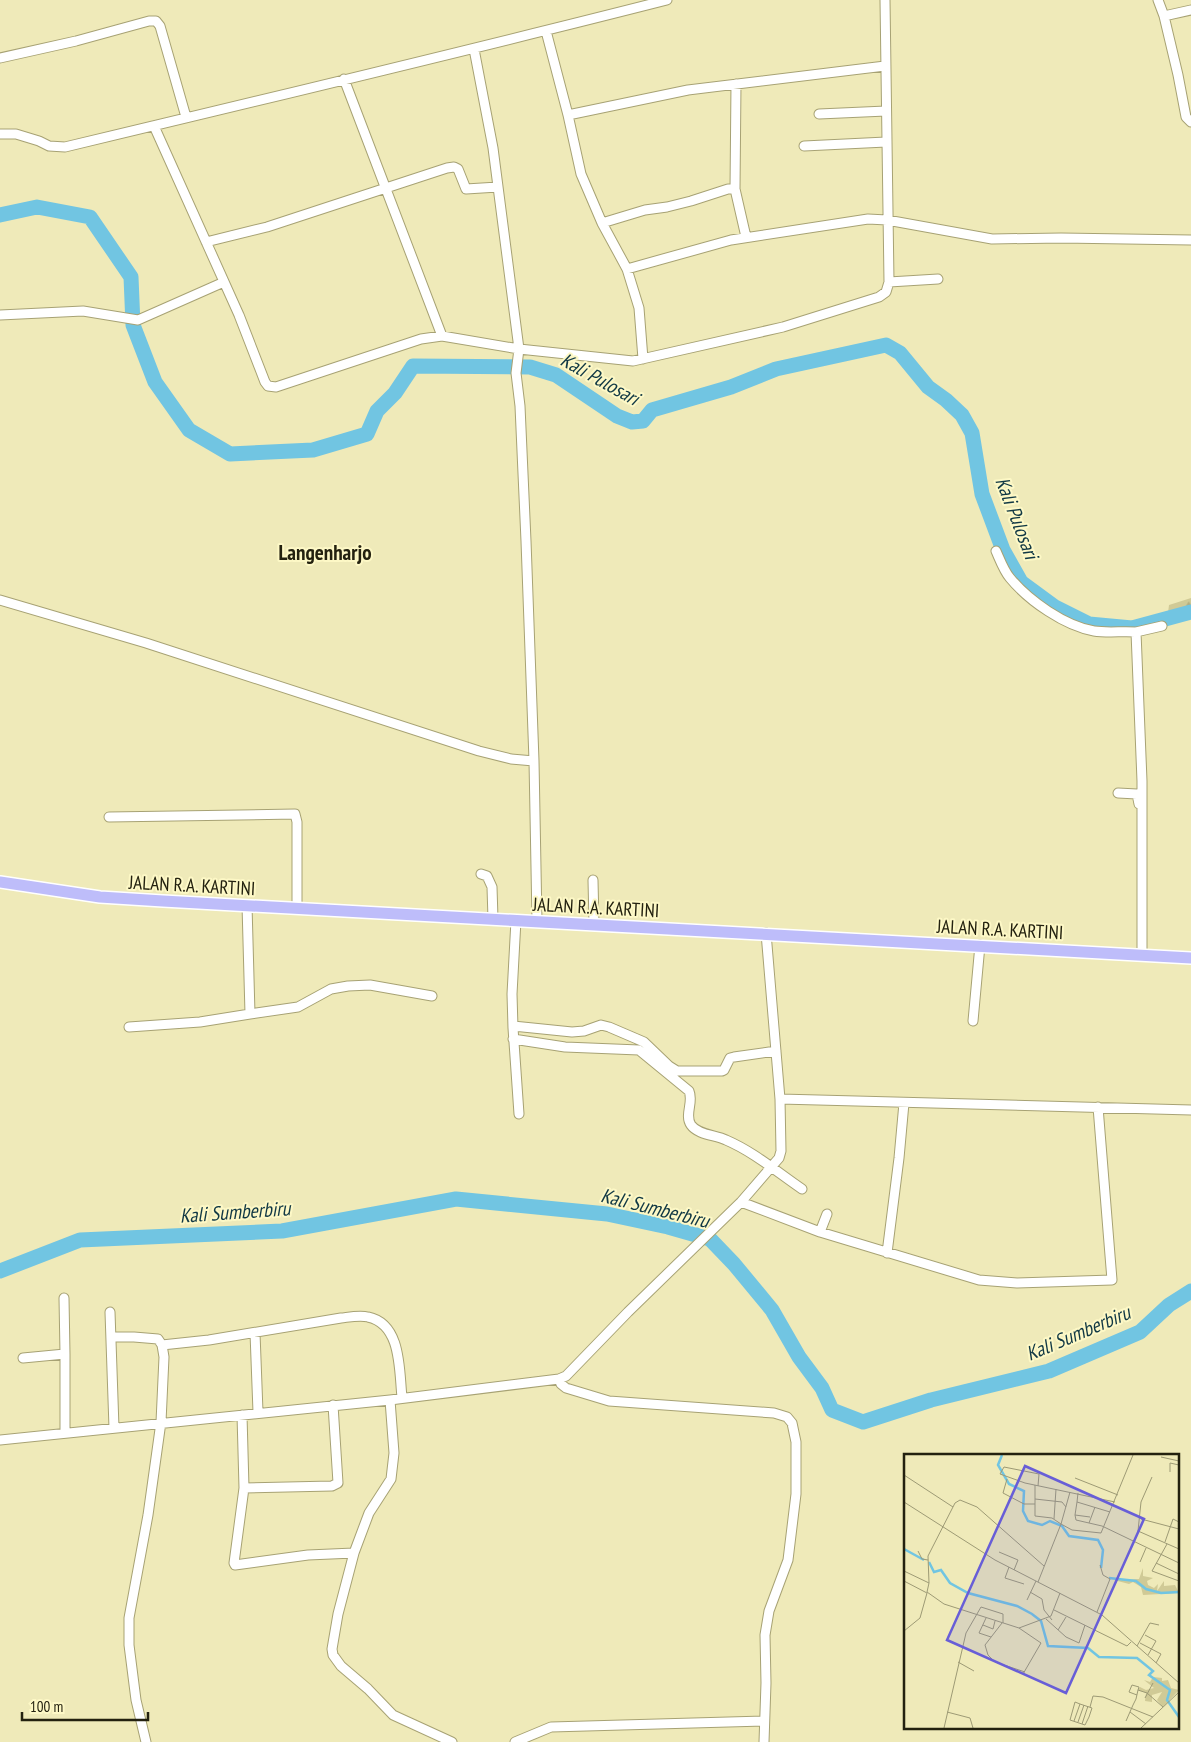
<svg xmlns="http://www.w3.org/2000/svg" width="1191" height="1742" viewBox="0 0 1191 1742" font-family="'PT Sans Narrow',sans-serif">
<style>
.forest{fill:url(#forest-firs)}
.lines{fill:none;stroke-linecap:round;stroke-linejoin:round}
.river{stroke:#71c5e2;stroke-width:15}
.minor-casing{stroke:#a7a274;stroke-width:11}
.major-casing{stroke:#fff;stroke-width:14}
.minor{stroke:#fff;stroke-width:9}
.major{stroke:#bebdfa;stroke-width:11}
.labels{text-anchor:middle;dominant-baseline:central;stroke-width:4;stroke-linejoin:round;paint-order:stroke}
.street-label{font-size:19px;fill:#23210f;stroke:#fdf8c6}
.water-label{font-size:20px;font-style:italic;fill:#113844;stroke:#fdf8c6}
.quarter-label{font-size:21px;font-weight:bold;fill:#23210f;stroke:#fdf8c6}
.inset-river{fill:none;stroke:#71c5e2;stroke-width:2.5}
.inset-road{fill:none;stroke:#9d9a75;stroke-width:1}
.view{fill:#685ed7;fill-opacity:0.15;stroke:#685ed7;stroke-width:2.5}
.inset-edge{fill:none;stroke:#23210f;stroke-width:2.5}
</style>
<defs>
<pattern id="forest-firs" width="22" height="20" patternUnits="userSpaceOnUse" patternTransform="scale(1.25)"><rect width="22" height="20" fill="#d0ca96"/><path d="M5 1l3.5 6h-7zM16 11l3.5 6h-7z" fill="#b2ad80"/></pattern>
</defs>
<rect width="100%" height="100%" fill="#efeab9"/>
<path class="forest" d="M1191,598V612L1171,618L1168,613L1169,605Z"/>
<g class="lines">
<path class="river" d="M0,215L37,207L90,217L131,277L133,325L155,382L189,430L230,454L313,450L367,434L377,411L395,393L413,366L530,367L556,375L617,416L632,422L643,421L652,410L731,387L776,369L886,345L900,353L928,387L946,400L962,415L972,433L982,494L1003,550L1021,582L1055,607L1089,624L1132,628L1191,612
M0,1271L80,1240L282,1231L456,1199L607,1214L668,1227L710,1239L734,1264L772,1310L799,1357L822,1388L832,1410L863,1422L931,1400L1049,1371L1140,1332L1169,1305L1191,1291"/>
<g class="minor-casing">
<path id="minor" d="M1158,0L1164,16L1178,75L1186,117L1191,122
M1164,16L1191,10
M546,31L568,115L688,90L885,66
M0,58L76,41L149,21H156L160,26L186,117
M344,79L442,336
M736,84L735,189L746,237
M819,114L886,111
M568,115L581,174L602,223L645,210L667,207L691,201L728,189H735
M154,126L239,315L265,382L268,386L276,387L421,339L442,336L519,349L493,148L474,49
M0,134H16L39,141L49,146L65,147C266,99 467,51 667,0
M804,146L886,142
M602,223L627,269L731,240L868,219L887,220L992,239L1061,238L1191,240
M206,242L267,227L447,168L454,167L458,169L466,189L498,187
M627,269L639,308L643,359
M889,282L938,279
M0,315L83,311L138,320L224,282
M996,551C1000,560 1004,571 1010,578C1029,601 1065,626 1094,631C1107,633 1123,631 1136,632L1142,781V955
M0,600L146,643L479,751L511,759L534,761
M1136,632L1162,626
M1118,793L1137,794L1139,804
M109,817L295,814L297,822V908
M481,874L487,876L492,887L493,919
M593,880L594,924
M247,905L250,1014L298,1007L331,989L348,986L370,985L432,996
M516,920L512,994L513,1028L519,1114
M537,921L534,761L526,541L520,406L516,373L519,349L633,361L783,327L879,297L886,292L889,282L885,0
M973,1021L980,945
M513,1026L572,1032L584,1031L601,1025L609,1027L644,1042L669,1066L677,1071H722L724,1070L730,1058L734,1057L776,1051
M129,1027L200,1022L250,1014
M513,1039L565,1047L639,1050L689,1091C694,1102 684,1115 691,1125C698,1135 716,1135 726,1140C754,1152 777,1172 802,1189
M780,1099L1191,1110
M741,1202L820,1232L979,1280L1017,1283L1112,1280L1098,1107
M820,1232L827,1214
M887,1253L899,1158L904,1103
M64,1298L65,1354
M110,1312L114,1428
M255,1333L258,1412
M111,1337H134L158,1339L162,1345
M23,1358L65,1354V1433
M559,1379L561,1384L566,1388L609,1401L774,1413L787,1417L792,1423L796,1442V1494L788,1560L769,1611L765,1635L766,1683L764,1742
M390,1400L394,1453L391,1479L369,1513L354,1553L338,1614L332,1649L333,1655L341,1666L368,1689L393,1715L452,1742
M242,1415L244,1488L234,1563L235,1565L308,1555L354,1553
M0,1440L390,1400L559,1379L566,1376L628,1312L741,1202L779,1158L781,1151L780,1099L766,933
M244,1488L332,1486L338,1483L333,1405
M146,1742L136,1700L129,1645V1618L148,1515L161,1422L164,1357L162,1345L209,1340L341,1318C350,1317 360,1315 368,1317C402,1324 399,1371 402,1397
M515,1742L551,1727L764,1721"/>
</g>
<g class="major-casing">
<path id="major" d="M0,882L100,897L163,901L1191,958"/>
</g>
<use href="#minor" class="minor"/>
<use href="#major" class="major"/>
</g>
<g class="labels">
<g class="street-label">
<text transform="translate(192 885) rotate(3)">JALAN R.A. KARTINI</text>
<text transform="translate(596 907) rotate(3)">JALAN R.A. KARTINI</text>
<text transform="translate(1000 929) rotate(3)">JALAN R.A. KARTINI</text>
</g>
<g class="water-label">
<text transform="translate(600 379) rotate(29)">Kali Pulosari</text>
<text transform="translate(1017 518) rotate(69)">Kali Pulosari</text>
<text transform="translate(655 1208) rotate(14)">Kali Sumberbiru</text>
<text transform="translate(235 1212) rotate(-4)">Kali Sumberbiru</text>
<text transform="translate(1078 1333) rotate(-23)">Kali Sumberbiru</text>
</g>
<g class="quarter-label">
<text x="325" y="552">Langenharjo</text>
</g>
</g>
<g transform="translate(904 1454)">
<rect width="275" height="275" fill="#efeab9"/>
<path d="M239,114V122L249,124L243,127L244,131L250,134L254,130L253,137L260,127V132L271,131L275,139L239,141L237,133L229,128L225,130L210,126L235,125ZM249,223L258,224V227L264,226L267,234L275,236L259,253L253,246L258,238L248,241V248L241,247L242,239L234,236L236,233L242,236L250,234L240,226L246,228Z" fill="#d0ca96"/>
<path class="inset-river" d="M98,1L94,11L105,30L120,37L119,57L124,67L138,71L146,67L158,72L165,82L194,86L199,96L197,114M0,95L20,106M25,108L30,118L37,116L46,129L64,139L113,152L128,160L137,167L144,192L184,194L195,203L233,204L249,217L245,221L266,236L263,246L275,263M205,124L232,127L242,135L257,139L275,138"/>
<path class="inset-road" d="M257,3L275,7M266,18V9L275,11M0,21L49,53M248,23L237,48L234,77L275,95M171,24L214,41M103,25L99,39L120,50H131M131,31V62L148,64L157,70L166,38M134,32L135,20L100,13L96,20L121,29L211,48M174,39L173,48L206,58M131,45L158,48L162,53M0,48L91,106L198,161L275,229M173,48L171,61L186,63M171,61L172,66L198,72L275,109M150,65L152,35M237,65L275,75M185,69L191,53M261,88L269,65L275,68M263,90L248,117L275,127M14,97L18,105L24,106M95,98L114,106L110,116M236,108L242,94M252,109L275,120M105,113L101,124L120,130M0,117L25,129L23,138L40,150L115,174L147,162L156,139M0,127L23,139L16,164L0,177M134,128L157,70L168,76L197,79L229,1M25,129L24,102L51,49L56,46L73,53L140,112M126,138L138,145L140,156L148,166M123,146L132,127M150,156L223,192L227,188M193,158L206,125L199,121L196,111M82,164L75,179L87,183M142,165L162,183L175,189L181,171M98,169L81,191L84,201L91,208L121,218M79,171L89,175L91,167M115,174L137,189L119,220M154,176L162,163M241,181L252,187L244,201M236,189L257,200L252,209M233,192L246,169L255,171M54,208L70,217M234,236L243,239L259,253M241,244L249,229M186,253L189,242L199,243L249,263M43,258L66,264L69,274M226,258L242,270M170,267L176,250L188,254L185,263L181,271L166,266L171,248L176,250M222,267L229,251L232,245L234,236L235,233L228,231L225,238L233,241M174,268L180,251M178,270L184,252M40,274L62,179L77,153L99,160V169M237,274L275,238"/>
<path class="view" d="M121,12L240,65L162,239L43,186Z"/>
<rect width="275" height="275" class="inset-edge"/>
</g>
<path d="M22 1712v8h126v-8" fill="none" stroke="#23210f" stroke-width="2.5"/>
<text x="30" y="1712" font-size="15" fill="#23210f" stroke="#fdf8c6" stroke-width="4" paint-order="stroke">100 m</text>
</svg>
